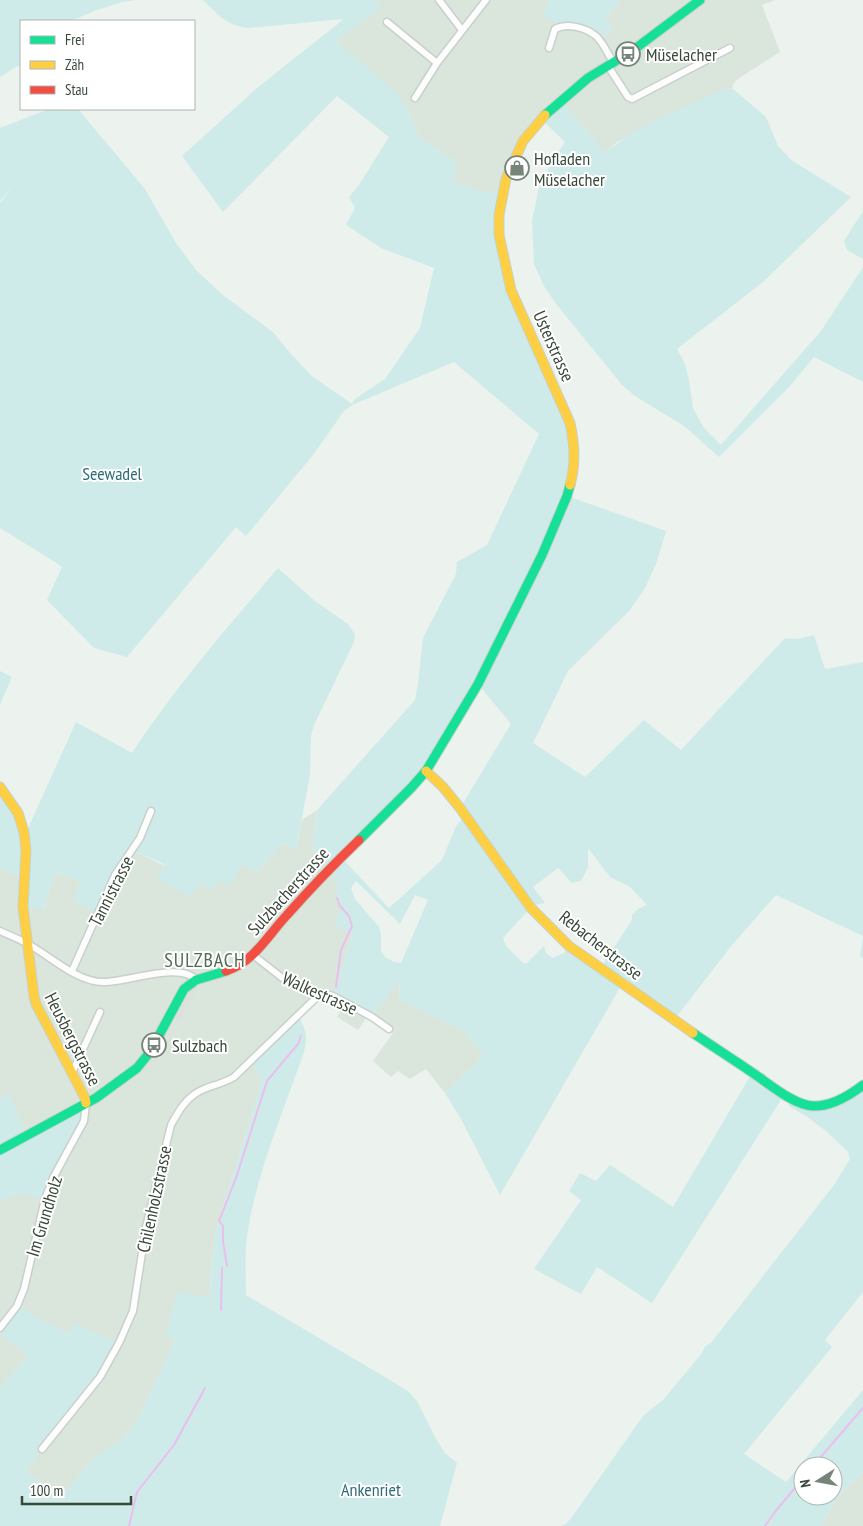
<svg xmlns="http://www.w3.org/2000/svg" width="863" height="1526" viewBox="0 0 863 1526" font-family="'PT Sans Narrow',sans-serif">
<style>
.residential{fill:#dae5dc}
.green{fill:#ceebe9;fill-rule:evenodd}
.parking{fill:#dce1dd}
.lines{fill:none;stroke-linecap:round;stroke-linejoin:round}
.stream{stroke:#eabfed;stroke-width:2}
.street-casing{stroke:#c9d0cb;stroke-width:9}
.fast-casing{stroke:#c6d3ca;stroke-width:11}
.slow-casing{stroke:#c6d3ca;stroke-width:11}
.jam-casing{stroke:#c6d3ca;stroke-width:11}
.street{stroke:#fcfdfc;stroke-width:6}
.fast{stroke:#16e098;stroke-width:9}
.slow{stroke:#ffcf43;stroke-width:9}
.jam{stroke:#f24e42;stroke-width:9}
.labels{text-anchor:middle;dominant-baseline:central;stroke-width:4;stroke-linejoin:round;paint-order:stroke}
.poi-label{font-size:18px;fill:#38483a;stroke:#fff;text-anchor:start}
.street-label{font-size:18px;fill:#38483a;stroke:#fff}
.park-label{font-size:18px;fill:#2d6c77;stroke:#fff}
.quarter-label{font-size:20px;letter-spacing:1px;fill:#506a53;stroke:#fff}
</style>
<rect width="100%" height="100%" fill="#ecf2ed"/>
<path class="residential" d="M375,0H550L543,13L596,36L605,37L612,28L606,17L621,0H775L762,5L780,52L739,78L734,83L732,88L723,90L617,142L605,153L561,100L523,141L502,196L452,183L457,162L418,136L408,110L336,41L380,8Z
M317,810L312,849L332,866L341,908L353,934L333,996L321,993L252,1061L262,1082L215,1233L209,1297L175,1341L138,1418L125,1437L92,1460L60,1498L26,1471L42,1449L68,1334L17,1307L0,1328V1200L19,1194L26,1136L9,1095L0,1098V868L24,878L44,910L55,873L80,881L115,875L132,850L200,883L220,881L243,865L257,872L282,843L296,851L302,820Z
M399,980L400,1000L464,1031L484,1055L445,1093L426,1069L410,1079L398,1071L391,1077L373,1061L393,1033L372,1017Z
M345,1002L368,1015L358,1030L337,1017Z
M0,1333L28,1356L0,1388Z
M863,1472V1526H822L836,1498Z"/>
<path class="green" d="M0,0H137L122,2L94,11L71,21H21V64L0,77Z
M203,0H375L381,8L336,41L397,93L408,110L418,136L457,162L453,183L502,196L499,215L511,290L574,441L567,496L666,531L656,564L645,588L630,610L568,671L533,743L585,777L644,720L681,750L785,638L798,639L814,635L825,669L863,662V958L860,957L863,936L776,895L732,945L674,1020L622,984L500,1195L461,1119L445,1093L484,1055L464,1031L400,1000L399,981L372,1017L333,996L353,934L334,925L341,908L332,866L312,849L317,810L415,700L418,684L423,638L456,574L457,562L487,545L539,434L454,362L352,405L344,411L313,455L246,536L236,527L127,657L94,648L47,600L62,567L55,562L0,528V203L13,186L0,201V128L49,109H78L145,189L176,243L196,270L224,296L273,332L291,354L312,376L352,404L355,399L385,379L420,328L434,268L381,248L346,225L355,208L349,197L359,185L389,137L337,96L223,212L182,156L257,88L344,19L248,28C225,25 219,15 203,0ZM478,684L511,724L460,808L465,816L456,826L442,860L389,908L341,857L436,756ZM588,848L610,877L630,887L647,905L638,909L632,915V920L611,952H608L604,964L600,968L567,949L564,953L552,958L546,953L544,946L527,963H523L506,946L503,938L533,905L545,903L533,887L558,868L572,883L581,881L588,867ZM356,881L400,924L415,895L428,900L401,963L394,962L385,957L381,951V934L379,927L355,899L351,888Z
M550,0H621L606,17L612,28L605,37L596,36L584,30L561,26L543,16L542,13Z
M732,88L766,117L778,146L791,160L851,197L764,281L677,349L685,364L689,380L693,408L704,428L721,445L821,331L863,267V382L814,357L790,386L719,457L684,426L635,396L622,385L557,305L545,288L534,264L532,221L538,191L551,163L565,142L541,119L561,100L605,153C639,124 683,108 723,90Z
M863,211V259L847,250L844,241Z
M278,568L315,601L348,624L354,633L355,637L353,644L314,725L311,736L310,774L296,851L282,843L257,872L243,865L228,887L220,881L211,890L200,884L191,897L157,879L164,864L132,850L124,861L99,914L73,901L80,881L55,873L44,910L22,906L24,878L0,868V787L25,835L76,722L132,753C175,687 227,628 278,568Z
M0,671L12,677L0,705Z
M298,1015C306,1031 308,1035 304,1052C284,1110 258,1169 248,1230C244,1252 246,1274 246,1295L390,1380L409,1392L417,1401L436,1439L445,1453L457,1463L440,1526H0V1388L28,1356L0,1333V1328L17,1306L68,1334L75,1323L119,1343L100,1377L42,1449L26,1471L60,1498L92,1460L125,1437L138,1418L175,1341L166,1336L177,1292L209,1297L215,1233L262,1082L252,1061Z
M752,1073L809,1105L825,1104L863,1085V1292L825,1340L832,1347L744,1454L786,1482L863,1390V1472L836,1498L822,1526H560L566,1524L572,1517L643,1416L664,1399L702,1353L705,1346L711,1343L834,1185L850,1159L848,1152L826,1131L806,1116L790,1107L784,1095L652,1303L597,1267L581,1294L534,1269L581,1200L569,1191L580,1173L596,1181L610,1165L673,1207ZM803,1466H833V1496H803Z
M9,1094L26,1136L86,1103L84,1121L45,1199L19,1194L0,1200V1098Z"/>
<path class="parking" d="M200,982L180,1020L169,1018L184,989Z"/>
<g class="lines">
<path class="stream" d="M336,987L341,950L352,926L349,916L340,906L337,898
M227,1266L223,1241V1226L219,1221L236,1178L267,1081L298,1044L301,1036
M221,1310L222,1268
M813,1466L863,1408
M129,1526L137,1492L174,1445L205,1388
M765,1526L775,1512L803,1478"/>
<g class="street-casing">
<path id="street" d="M439,0L462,30
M387,22L437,63
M549,48L555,29C567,23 585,27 596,36C603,42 608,55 614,63
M608,66L628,97L632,99L730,48
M415,98L437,63L486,0
M0,931C9,935 19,939 28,944C50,956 77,982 103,982C125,983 181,961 196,980
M253,955L285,980L298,987L333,996L372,1017L389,1029
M72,971L115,875L140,838L151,811
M72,1073L100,1012
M0,1328L17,1306L24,1289L45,1199L53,1178L84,1121L86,1103
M42,1449L100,1377L119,1343L133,1311L146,1227L171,1125C179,1110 187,1096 204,1089C214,1085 224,1083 234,1077L321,993"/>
</g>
<g class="fast-casing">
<path id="fast" d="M545,115L588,78L632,51L700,0
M359,840L411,788L426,771L478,684L542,555L567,496L570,485
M693,1033C712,1046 731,1058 750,1071C767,1082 794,1106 814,1106C832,1106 850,1095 863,1085
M0,1150L96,1098L137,1068L150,1052L184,989L196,980L226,971"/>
</g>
<g class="slow-casing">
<path id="slow" d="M545,115L523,141L506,179L499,215V235L511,290L570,423C575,445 576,464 570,485
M426,771L443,787L460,808L531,908L569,946L693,1033
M0,787L18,813L24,832L26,850L23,907L34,996L36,1004L85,1098L86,1103"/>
</g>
<g class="jam-casing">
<path id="jam" d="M226,971C254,962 268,935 287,915C310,889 334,864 359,840"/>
</g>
<use href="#street" class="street"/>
<use href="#fast" class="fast"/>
<use href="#slow" class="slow"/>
<use href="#jam" class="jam"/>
</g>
<defs>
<g id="bus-ring" transform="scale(1.25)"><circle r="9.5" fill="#fff" stroke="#778479" stroke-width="1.5"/><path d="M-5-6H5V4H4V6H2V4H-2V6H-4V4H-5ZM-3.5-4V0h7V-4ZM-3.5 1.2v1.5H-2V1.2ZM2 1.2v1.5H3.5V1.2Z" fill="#778479"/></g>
<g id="shop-ring" transform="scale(1.25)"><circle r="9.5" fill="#fff" stroke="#778479" stroke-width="1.5"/><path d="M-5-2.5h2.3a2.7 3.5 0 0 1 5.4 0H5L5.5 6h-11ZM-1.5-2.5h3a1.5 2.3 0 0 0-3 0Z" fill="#778479"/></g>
</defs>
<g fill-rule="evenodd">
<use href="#bus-ring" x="628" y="54"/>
<use href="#shop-ring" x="517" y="168"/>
<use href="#bus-ring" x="154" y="1045"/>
</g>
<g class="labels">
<g class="poi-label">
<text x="646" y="54">Müselacher</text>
<text x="534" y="158">Hofladen<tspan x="534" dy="21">Müselacher</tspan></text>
<text x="172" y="1045">Sulzbach</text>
</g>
<g class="street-label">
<text transform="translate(554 346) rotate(66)">Usterstrasse</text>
<text transform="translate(111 891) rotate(-63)">Tannistrasse</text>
<text transform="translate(288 891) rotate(-48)">Sulzbacherstrasse</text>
<text transform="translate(601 945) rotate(38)">Rebacherstrasse</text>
<text transform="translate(320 993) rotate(24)">Walkestrasse</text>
<text transform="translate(73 1039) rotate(63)">Heusbergstrasse</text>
<text transform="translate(154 1199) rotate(-78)">Chilenholzstrasse</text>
<text transform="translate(44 1216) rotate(-73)">Im Grundholz</text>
</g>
<g class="park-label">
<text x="112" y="473">Seewadel</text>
<text x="371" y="1489">Ankenriet</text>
</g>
<g class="quarter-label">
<text x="205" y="960">SULZBACH</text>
</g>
</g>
<rect x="20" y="20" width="175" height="90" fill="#ffffff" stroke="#afb6b0"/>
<rect x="30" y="36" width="25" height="8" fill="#16e098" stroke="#afb6b0"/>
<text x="65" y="45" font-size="15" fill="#38483a">Frei</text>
<rect x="30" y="61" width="25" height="8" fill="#ffcf43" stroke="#afb6b0"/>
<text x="65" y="70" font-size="15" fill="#38483a">Zäh</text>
<rect x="30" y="86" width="25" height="8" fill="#f24e42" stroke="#afb6b0"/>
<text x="65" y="95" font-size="15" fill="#38483a">Stau</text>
<g transform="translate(818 1481) rotate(259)"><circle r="24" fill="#ffffff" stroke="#afb6b0"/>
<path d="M0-4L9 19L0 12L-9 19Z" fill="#778479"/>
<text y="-8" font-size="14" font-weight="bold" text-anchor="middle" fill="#38483a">N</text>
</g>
<path d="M22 1496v8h109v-8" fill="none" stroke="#38483a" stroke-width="2.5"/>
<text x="30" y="1496" font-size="15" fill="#38483a" stroke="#ffffff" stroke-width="4" paint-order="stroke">100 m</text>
</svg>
